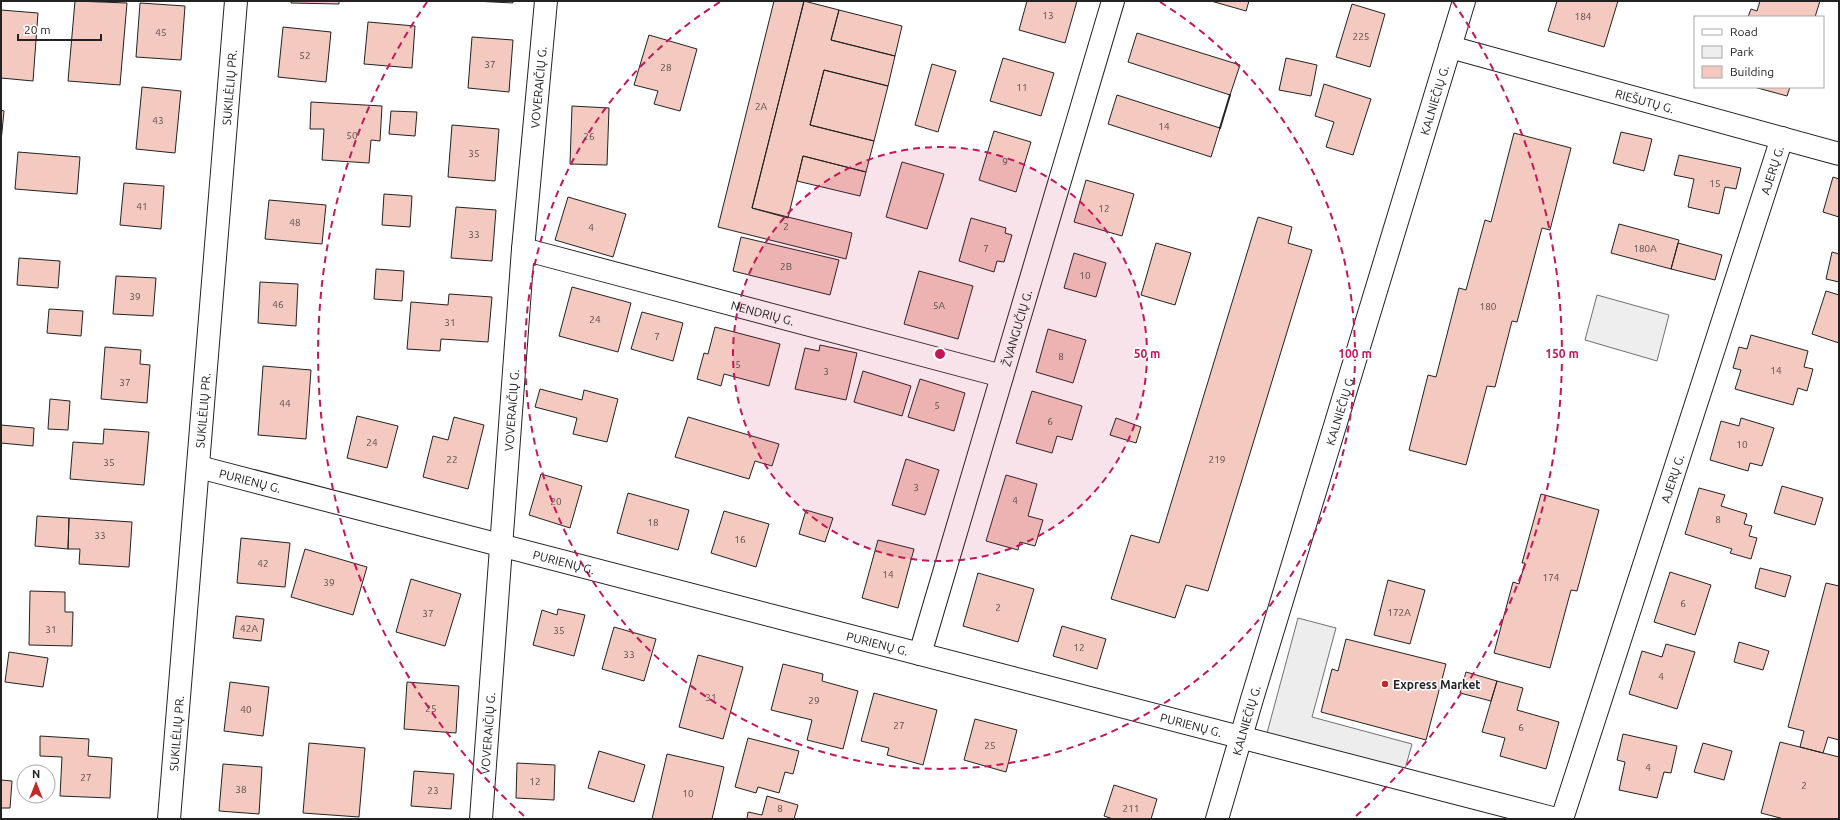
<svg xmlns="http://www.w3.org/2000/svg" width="1840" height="820" viewBox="0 0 1840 820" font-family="Ubuntu,sans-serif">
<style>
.green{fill:#eee;stroke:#6f6f6f}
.parking{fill:#ededed;stroke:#6f6f6f}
.building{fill:#f3c9c0;stroke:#222}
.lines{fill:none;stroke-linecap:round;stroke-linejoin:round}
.street-casing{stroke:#222;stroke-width:24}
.secondary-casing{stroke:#222;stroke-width:24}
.street{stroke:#fff;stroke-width:22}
.secondary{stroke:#fff;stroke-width:22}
.wall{stroke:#222;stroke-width:2}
.ring{fill:none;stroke:#c2185b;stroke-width:2;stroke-dasharray:7 5}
.poi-dot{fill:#c62828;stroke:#fff;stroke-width:1.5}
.labels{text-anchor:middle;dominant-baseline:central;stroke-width:3;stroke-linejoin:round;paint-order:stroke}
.number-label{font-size:10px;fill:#564c4a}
.street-label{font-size:12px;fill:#222;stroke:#fff}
.poi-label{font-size:12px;font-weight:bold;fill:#222;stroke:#fff;text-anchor:start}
.centre{fill:#c2185b;stroke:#fff;stroke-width:2}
.ring-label{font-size:12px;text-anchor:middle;font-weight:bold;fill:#c2185b;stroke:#fff;stroke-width:3;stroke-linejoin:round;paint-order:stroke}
</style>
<rect width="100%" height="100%" fill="#fff"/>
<path class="green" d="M1597,295L1669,315L1657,361L1585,340Z"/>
<path class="parking" d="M1298,618L1336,628L1312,717L1412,744L1405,769L1267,733Z"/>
<path class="building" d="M75,1L127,3L120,85L68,81Z
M291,1H339V4L291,3Z
M474,1H513V3Z
M774,1H804L752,208L852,233L846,259L718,227Z
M804,1L839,10L831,40L895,56L888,86L824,70L810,125L874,141L866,172L803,156L788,218L752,208Z
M1027,1H1077L1065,43L1019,30Z
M1211,1H1249L1246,11Z
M1557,1H1618L1604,47L1548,31Z
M1760,1H1820L1815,17H1748L1751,9L1757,11Z
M140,3L185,6L181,60L136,57Z
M1352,4L1385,14L1370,67L1336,57Z
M1,10L38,13L33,81L1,78Z
M839,10L902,26L895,56L831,40Z
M368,22L415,26L412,68L364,64Z
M283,27L331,32L326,82L278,77Z
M1137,33L1240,65L1230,95L1128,62Z
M649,35L697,49L680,111L654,104L658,91L634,85Z
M472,37L513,40L509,92L468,88Z
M1003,58L1054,73L1041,116L990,101Z
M1286,58L1317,65L1311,96L1279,90Z
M932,64L956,71L938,132L915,125Z
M824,70L888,86L874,141L810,125Z
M1324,84L1371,99L1353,155L1326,147L1334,122L1315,116Z
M142,87L181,91L175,153L136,149Z
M1754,87H1790L1787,96Z
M1117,95L1220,128L1211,157L1108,124Z
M311,102L382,106L380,141L371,140L369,163L322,160L324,129H310Z
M572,106L609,108L607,165L570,164Z
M1,110L4,111L1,142Z
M391,111L417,112L415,136L389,134Z
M452,125L499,129L495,181L448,177Z
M994,131L1031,142L1016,192L979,180Z
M1621,132L1652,139L1644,171L1613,163Z
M1514,133L1571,148L1550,230L1542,228L1517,322L1512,321L1495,387L1487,386L1466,465L1409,450L1428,375L1436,377L1459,288L1466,290L1485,220L1491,222Z
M18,152L80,157L77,194L15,189Z
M1679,155L1741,168L1736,189L1725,187L1719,214L1688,207L1694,179L1674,175Z
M803,156L866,172L860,196L797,181Z
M902,162L944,174L927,229L886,217Z
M1833,177L1839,179V217L1823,212Z
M1086,180L1134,194L1122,236L1074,222Z
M124,183L164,186L161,229L120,225Z
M384,194L412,196L410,227L382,225Z
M568,197L626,214L613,257L555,240Z
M269,200L326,205L322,244L265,239Z
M456,207L496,210L492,261L451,258Z
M1258,217L1292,227L1288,243L1312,250L1208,591L1186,585L1175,618L1111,599L1131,535L1159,543Z
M971,218L1006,228L1005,233L1012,235L1004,262L997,261L994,272L959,261Z
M1619,224L1679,240L1671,269L1611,253Z
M741,237L839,260L830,295L733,271Z
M1156,243L1191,253L1175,305L1141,295Z
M1678,243L1722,255L1715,280L1671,269Z
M1832,252L1839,254V282L1826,279Z
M1074,253L1106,263L1096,297L1064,288Z
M19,258L60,261L58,288L17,285Z
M376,269L404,271L402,301L374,299Z
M919,271L973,286L958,339L904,324Z
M116,276L156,278L153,316L113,314Z
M260,282L298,284L296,326L258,323Z
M572,287L631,303L618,352L559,336Z
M1826,291L1839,295V343L1812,334Z
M449,294L492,297L488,342L441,339L440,351L407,349L411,302L448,305Z
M49,309L83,311L81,336L47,333Z
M642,312L683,323L673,361L631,349Z
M715,327L780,344L769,386L724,374L721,386L697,379L704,353L708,354Z
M1048,329L1086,340L1073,383L1036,372Z
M1751,335L1808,351L1804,367L1813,369L1807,391L1798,388L1793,405L1735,389L1741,370L1733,368L1739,347L1747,349Z
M820,345L857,353L846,400L795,389L805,348L819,351Z
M105,347L141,350L140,364L150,365L147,403L101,399Z
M263,366L311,370L306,439L258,435Z
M863,371L911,386L902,416L854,402Z
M920,379L965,393L954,431L908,417Z
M540,389L582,400L584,390L618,399L607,442L573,434L577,418L535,407Z
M1032,391L1082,406L1072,440L1057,436L1052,453L1016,443Z
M50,399L70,401L68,430L48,429Z
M357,416L398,426L387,468L347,458Z
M454,417L484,425L468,489L423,477L433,436L448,440Z
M688,417L779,444L772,466L755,461L749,479L675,457Z
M1116,418L1141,427L1136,443L1110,435Z
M1741,418L1774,428L1762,466L1750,463L1748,471L1710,460L1721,421L1739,426Z
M1,425L34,428L33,446L1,443Z
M104,429L149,432L144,485L70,479L73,442L103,444Z
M906,459L939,470L925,515L892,505Z
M541,474L582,486L570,528L529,515Z
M1006,475L1037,484L1028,516L1043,520L1035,546L1020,542L1018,550L986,541Z
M1782,486L1823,498L1815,525L1774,513Z
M1699,488L1725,495L1721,506L1747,514L1744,524L1752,526L1749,536L1757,538L1751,559L1730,553L1732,549L1685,534Z
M628,493L689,510L678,550L617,533Z
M1541,494L1599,510L1577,591L1571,590L1550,668L1494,653L1513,582L1519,584L1525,563H1522Z
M806,510L833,518L825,542L799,534Z
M724,511L769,524L756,567L711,553Z
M37,516L69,518L68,549L35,546Z
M69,518L132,522L129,567L79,564L80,549H68Z
M241,538L290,543L285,587L237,583Z
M878,540L914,549L898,608L862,598Z
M305,549L367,567L353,615L291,597Z
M1760,568L1791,576L1785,597L1755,588Z
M1670,572L1711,585L1695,635L1654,622Z
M978,573L1034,589L1018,642L963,626Z
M411,579L461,594L445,646L396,632Z
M1388,580L1425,590L1410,644L1374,635Z
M1826,583L1839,586V740L1828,737L1823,753L1800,747L1804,731L1788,727Z
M30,591L65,592V612H73L72,646L29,645Z
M558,609L585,615L574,656L533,645L542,610L557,615Z
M236,616L264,619L261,641L233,638Z
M1062,626L1106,639L1097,669L1053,656Z
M614,627L656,639L644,681L602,669Z
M1346,639L1446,664L1426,740L1321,712L1332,669L1338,671Z
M1739,642L1769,651L1763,670L1734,662Z
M1666,644L1695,652L1677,709L1629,694L1642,651L1662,657Z
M9,652L48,658L43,687L5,682Z
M698,655L743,667L723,739L679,727Z
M783,664L823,674L822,681L858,691L843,749L807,740L812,720L771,710Z
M1466,672L1497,681L1491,701L1460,693Z
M1497,681L1523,688L1517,710L1559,722L1546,769L1500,756L1505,738L1482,732Z
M230,682L269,687L263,736L224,731Z
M407,682L459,686L456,733L404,729Z
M874,693L937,710L923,765L887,755L889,748L861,741Z
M975,719L1017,730L1006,772L964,760Z
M1623,734L1677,746L1671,773L1664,772L1657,798L1619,790L1625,762L1617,760Z
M40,736L89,739L88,756L112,758L110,798L60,796L62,757L40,756Z
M748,738L799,751L793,774L785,772L779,793L758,787L756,793L735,787Z
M1780,742L1839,757V819H1784L1761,813Z
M309,743L365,748L359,817L303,813Z
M1703,743L1732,751L1724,780L1694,772Z
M599,751L645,765L634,802L588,788Z
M667,754L724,767L712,819H652Z
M517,763L555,765L554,800L516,798Z
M223,764L262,767L259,814L219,811Z
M414,771L454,774L451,809L411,806Z
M1,780L12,781L10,808H1Z
M1114,785L1157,799L1151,819H1113L1104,816Z
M767,796L798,805L794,819H747L748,812L762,815Z"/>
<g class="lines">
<g class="street-casing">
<g id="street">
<path id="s1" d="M1450,47L1839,154"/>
<path id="s2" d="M523,249L1002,376"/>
<path id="s3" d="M199,467L1556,819"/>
<path id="s4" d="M920,654L1113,1"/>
<path id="s5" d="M481,819L523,249L546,1"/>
<path id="s6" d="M1217,819L1252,699L1464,1"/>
<path id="s7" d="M1562,819L1782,138"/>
</g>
</g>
<g class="secondary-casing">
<g id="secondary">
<path id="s8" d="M169,819L236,1"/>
</g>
</g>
<use href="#street" class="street"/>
<use href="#secondary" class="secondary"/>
<path class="wall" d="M1220,128L1230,95"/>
</g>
<circle cx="940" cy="354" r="207" fill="#c2185b" fill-opacity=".12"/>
<g class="ring">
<circle cx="940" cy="354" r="207"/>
<path d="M1160 2A415 415 0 1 1 720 2"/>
<path d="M524 816A622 622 0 0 1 427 2M1453 2A622 622 0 0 1 1356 816"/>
</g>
<circle class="poi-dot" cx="1385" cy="684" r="4"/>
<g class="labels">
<g class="number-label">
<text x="1048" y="15">13</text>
<text x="1583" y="16">184</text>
<text x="161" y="32">45</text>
<text x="1361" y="36">225</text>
<text x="305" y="55">52</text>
<text x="490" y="64">37</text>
<text x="666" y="67">28</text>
<text x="1022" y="87">11</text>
<text x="761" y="106">2A</text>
<text x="158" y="120">43</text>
<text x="1164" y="126">14</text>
<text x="352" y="135">50</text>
<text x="589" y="136">26</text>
<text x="474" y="153">35</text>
<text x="1005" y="161">9</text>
<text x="1715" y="183">15</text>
<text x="142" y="206">41</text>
<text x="1104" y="208">12</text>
<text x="295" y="222">48</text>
<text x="786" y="226">2</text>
<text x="591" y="227">4</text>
<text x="474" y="234">33</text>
<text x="986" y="248">7</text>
<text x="1645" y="248">180A</text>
<text x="786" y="266">2B</text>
<text x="1085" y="275">10</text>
<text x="135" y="296">39</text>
<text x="278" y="304">46</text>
<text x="939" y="305">5A</text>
<text x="1488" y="306">180</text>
<text x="595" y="319">24</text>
<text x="450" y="322">31</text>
<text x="657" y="336">7</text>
<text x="1061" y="356">8</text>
<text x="738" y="364">5</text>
<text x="1776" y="370">14</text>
<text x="826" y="371">3</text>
<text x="125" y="382">37</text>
<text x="285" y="403">44</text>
<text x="937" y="405">5</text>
<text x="1050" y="421">6</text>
<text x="372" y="442">24</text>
<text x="1742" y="444">10</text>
<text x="452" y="459">22</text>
<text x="1217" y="459">219</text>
<text x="109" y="462">35</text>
<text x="916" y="487">3</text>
<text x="1015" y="500">4</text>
<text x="556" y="501">20</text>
<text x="1718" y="519">8</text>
<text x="653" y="522">18</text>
<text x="100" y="535">33</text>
<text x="740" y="539">16</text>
<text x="263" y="563">42</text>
<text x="888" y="574">14</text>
<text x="1551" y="577">174</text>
<text x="329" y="582">39</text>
<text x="1683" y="603">6</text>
<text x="998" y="607">2</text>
<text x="1399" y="612">172A</text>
<text x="428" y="613">37</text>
<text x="249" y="628">42A</text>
<text x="51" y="629">31</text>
<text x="559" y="630">35</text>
<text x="1079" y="647">12</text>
<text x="629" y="654">33</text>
<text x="1661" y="676">4</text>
<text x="711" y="697">31</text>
<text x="814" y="700">29</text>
<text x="431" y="708">25</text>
<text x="246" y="709">40</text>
<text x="899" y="725">27</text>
<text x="1521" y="727">6</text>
<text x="990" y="745">25</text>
<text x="1648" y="767">4</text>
<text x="86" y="777">27</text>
<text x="535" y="781">12</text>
<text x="1804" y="785">2</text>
<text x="241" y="789">38</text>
<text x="433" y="790">23</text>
<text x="688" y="793">10</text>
<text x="780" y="808">8</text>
<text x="1131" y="808">211</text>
</g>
<g class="street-label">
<text stroke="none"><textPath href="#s8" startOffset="734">SUKILĖLIŲ PR.</textPath></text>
<text stroke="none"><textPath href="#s5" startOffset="734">VOVERAIČIŲ G.</textPath></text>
<text stroke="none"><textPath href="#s6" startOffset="751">KALNIEČIŲ G.</textPath></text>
<text stroke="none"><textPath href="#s1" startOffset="202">RIEŠUTŲ G.</textPath></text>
<text stroke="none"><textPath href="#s7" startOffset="682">AJERŲ G.</textPath></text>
<text stroke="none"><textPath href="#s2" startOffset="248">NENDRIŲ G.</textPath></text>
<text stroke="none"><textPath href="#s4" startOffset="340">ŽVANGUČIŲ G.</textPath></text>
<text stroke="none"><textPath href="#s8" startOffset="410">SUKILĖLIŲ PR.</textPath></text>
<text stroke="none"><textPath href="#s5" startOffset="410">VOVERAIČIŲ G.</textPath></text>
<text stroke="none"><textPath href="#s6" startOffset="427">KALNIEČIŲ G.</textPath></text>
<text stroke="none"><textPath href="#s7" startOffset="358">AJERŲ G.</textPath></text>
<text stroke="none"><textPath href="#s3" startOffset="53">PURIENŲ G.</textPath></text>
<text stroke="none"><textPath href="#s3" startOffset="377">PURIENŲ G.</textPath></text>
<text stroke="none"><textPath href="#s3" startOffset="701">PURIENŲ G.</textPath></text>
<text stroke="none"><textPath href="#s6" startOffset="103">KALNIEČIŲ G.</textPath></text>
<text stroke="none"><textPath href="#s3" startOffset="1025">PURIENŲ G.</textPath></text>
<text stroke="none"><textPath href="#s8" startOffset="86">SUKILĖLIŲ PR.</textPath></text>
<text stroke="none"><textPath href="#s5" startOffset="86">VOVERAIČIŲ G.</textPath></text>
</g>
<g class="poi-label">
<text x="1393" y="684">Express Market</text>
</g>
</g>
<circle cx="940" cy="354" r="6" class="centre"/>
<g class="ring-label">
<text x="1147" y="358">50 m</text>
<text x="1355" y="358">100 m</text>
<text x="1562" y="358">150 m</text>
</g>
<rect width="1840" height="820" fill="none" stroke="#222222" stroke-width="4"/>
<rect x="1694" y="16" width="130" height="72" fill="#ffffff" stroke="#a7a7a7"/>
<rect x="1702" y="29" width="20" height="6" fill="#ffffff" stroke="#a7a7a7"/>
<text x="1730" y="36" font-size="12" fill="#222222">Road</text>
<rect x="1702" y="46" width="20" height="12" fill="#eeeeee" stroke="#a7a7a7"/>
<text x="1730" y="56" font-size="12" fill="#222222">Park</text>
<rect x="1702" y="66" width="20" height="12" fill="#f3c9c0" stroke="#a7a7a7"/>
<text x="1730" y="76" font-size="12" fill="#222222">Building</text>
<g transform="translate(36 784)"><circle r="19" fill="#ffffff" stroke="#a7a7a7"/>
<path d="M0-3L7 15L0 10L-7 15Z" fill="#c62828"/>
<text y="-6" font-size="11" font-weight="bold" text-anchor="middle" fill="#222222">N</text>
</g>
<path d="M18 34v6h83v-6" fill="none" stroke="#222222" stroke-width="2"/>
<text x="24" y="34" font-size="12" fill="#222222" stroke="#ffffff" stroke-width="3" paint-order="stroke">20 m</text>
</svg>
